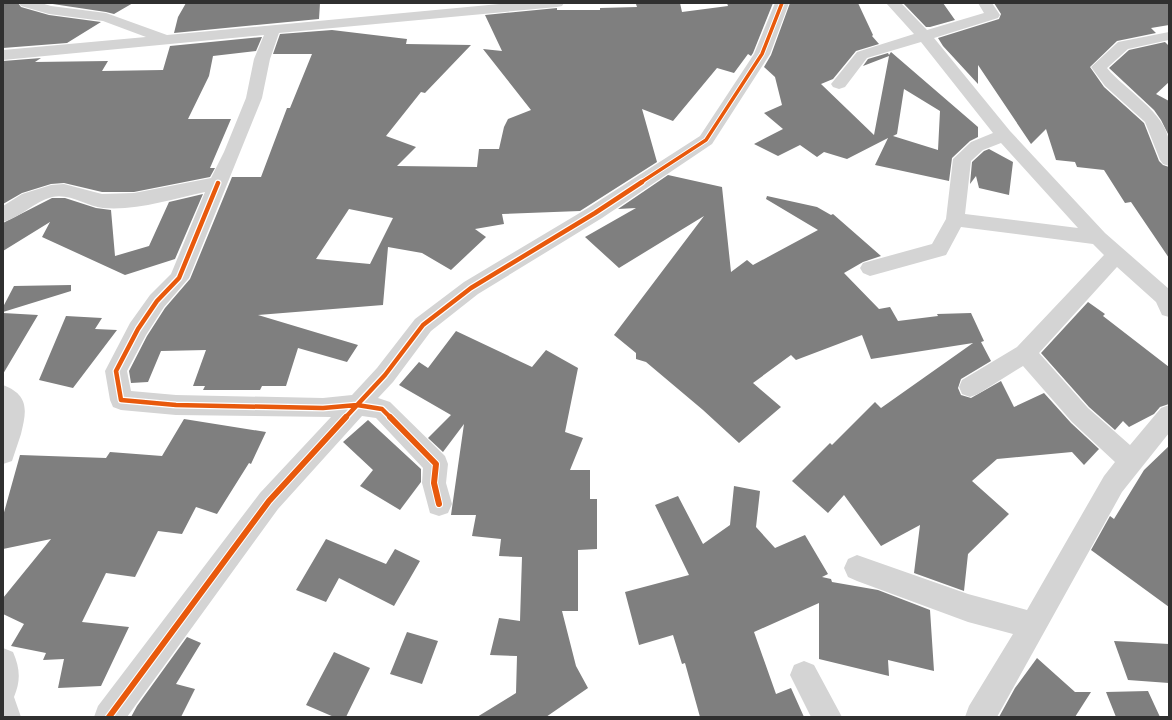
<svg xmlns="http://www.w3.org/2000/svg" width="1172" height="720" viewBox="0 0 1172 720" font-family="Jost,sans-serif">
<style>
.building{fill:#7f7f7f;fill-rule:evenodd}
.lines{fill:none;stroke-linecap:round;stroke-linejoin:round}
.street{fill:#d4d4d4;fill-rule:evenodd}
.cycleway-far2-casing{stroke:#fff;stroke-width:5.5}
.cycleway-far1-casing{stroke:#fff;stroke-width:7}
.cycleway-casing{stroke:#fff;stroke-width:8}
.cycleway-far2{stroke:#e8590c;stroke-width:3.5}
.cycleway-far1{stroke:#e8590c;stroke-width:4.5}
.cycleway{stroke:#e8590c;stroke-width:6}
</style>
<rect width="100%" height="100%" fill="#fff"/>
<path class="building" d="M3,3H18L21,7L49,15L101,22L67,43L3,48Z
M46,3H133L114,14L106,12Z
M186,3H320L319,19L174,33L178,17Z
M680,3L682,12L728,6L727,3H773L753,53L751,56L748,54L734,73L717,68L673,121L642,109L657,162L580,211L502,214L504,224L475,229L486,237L451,270L422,253L388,247L383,305L258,315L358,345L347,362L298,348L286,386H262L260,390H203L205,386H193L206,350L161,351L148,382L131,383L129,371L147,336L165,308L190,279L232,177H261L287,108H290L312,54H273L280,34L332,30L407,39L406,44L471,45L425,93L421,92L386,136L416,147L397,166L477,167L479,149H499L504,127L508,119L531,110L483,49L502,51L485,15L557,8V10H600V8L637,7L636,4ZM349,209L393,218L370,264L316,259Z
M790,3H858L873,35L872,36L879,44L856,51L833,79L821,84L874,135L889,56L863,66L868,59L888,53L889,55L891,52L978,127V137L970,141L952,158L949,181L875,165L888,138L847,159L824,152L817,157L800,145L778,156L754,144L783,129L764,113L782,105L775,77L764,67L771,55ZM904,89L940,111L938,150L893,136L897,134Z
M903,3H943L955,20L930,27H926Z
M994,3H1169V25L1151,28L1156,33L1117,41L1090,67L1104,87L1144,123L1159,161L1163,165L1169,167V258L1131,202L1125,203L1104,170L1077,167L1075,162L1056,160L1046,129L1031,144L978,65V84L943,46L938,38L999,19L1001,14Z
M262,37L256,51L213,56L209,76L188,119H231L210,168H215L210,177L134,192H102L64,183L51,184L22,193L3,204V61L41,58L35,62L108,61L102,71L163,70L170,46Z
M1165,42L1169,46V82L1156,94L1169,101V136L1161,120L1154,110L1109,68L1129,50Z
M989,149L1013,162L1009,195L979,188L976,176L970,184L972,162L984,151Z
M668,175L722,187L731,272L747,260L753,265L818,230L766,199L767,196L817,207L831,215L833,214L881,256L863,262L844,273L879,309L890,307L898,321L938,316L937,314L971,313L984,341L981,342L991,361L961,379L958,388L961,395L971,398L1001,381L1014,407L1044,393L1071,423L1099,449L1084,465L1072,452L997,459L972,481L1009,514L968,554L964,591L914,573L920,525L881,546L844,495L828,513L792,481L830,443L832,445L875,402L881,408L973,343L871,359L862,335L796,360L791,355L753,383L781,407L739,443L703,410L646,362L636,359V353L614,335L704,216L619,268L585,237L636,208L618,209Z
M203,194L175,259L125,275L42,237L50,222L3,251V223L52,198H65L96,208L111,210L115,256L149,246L169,202Z
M71,285V291L3,312V307L14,286Z
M1088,302L1105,314L1103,316L1169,367V404L1160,407L1154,414L1129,427L1123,421L1115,430L1089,407L1041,353Z
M3,313L38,315L3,374Z
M66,316L102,318L95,329L117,330L73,388L39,380Z
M456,331L532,367L546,350L578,368L565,432L583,438L570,470H590V499H597V549L578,550V611H562L576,666L588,688L546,717H477L516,693L517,656L490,655L499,618L520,621L522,557L499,556L501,539L472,536L476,515H451L464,424L443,452L428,438L451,415L399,385L419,362L428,368Z
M184,419L266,432L251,464L249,463L217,514L196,507L182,534L158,531L135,577L106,573L82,622L129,627L101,686L58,688L64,659L43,660L46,653L11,646L24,624L3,614V598L51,539L3,549V516L20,455L106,458L110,452L162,456Z
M368,420L421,469V482L400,510L360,486L373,470L343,442Z
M1169,446V607L1091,550L1110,516L1114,519L1144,470Z
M734,486L760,491L756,527L775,548L805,535L828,574L822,577L831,579L832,582L878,590L930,610L934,671L888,660L889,676L819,659V603L754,632L776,694L791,688L804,717H700L685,663L682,664L673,635L639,645L625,592L689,575L655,505L678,496L703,544L730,525Z
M326,539L386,564L395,549L420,561L394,606L339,578L326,602L296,590Z
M407,632L438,641L422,684L390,674Z
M187,637L201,643L176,684L195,689L181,717H131L137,706Z
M1114,641L1169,644V683L1128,680Z
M334,652L370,668L346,717H334L306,705Z
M1037,658L1075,692H1091L1075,717H999L1015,688Z
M1148,691L1160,717H1116L1106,692Z"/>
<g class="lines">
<path class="street" d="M19,3H41L51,6L106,13L167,35L511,3H564L562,6L557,7L279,33L270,59L262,98L189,278L164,307L146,335L127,371L131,391L176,395L323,398L352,395L377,368L415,319L464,282L588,208L700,136L754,54L775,3H789L770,54L712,144L602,218L478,294L431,331L393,382L378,398L390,402L445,456L448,464L446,483L452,504L448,513L439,516L430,513L422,483L423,468L376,418L362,416L278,509L127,717H94L98,706L260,493L331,417L176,415L121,410L113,407L110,400L105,371L130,323L150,295L171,274L205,192C172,199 136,211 103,208C86,206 70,193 52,197C34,202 21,217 3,222V206L22,194L51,185L64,184L102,194L134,193L211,178L224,152L246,98L254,59L264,35L3,60V50L146,37L103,21L49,14L21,6Z
M886,3H901L927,30L984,13L978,3H992L1000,15L998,18L934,38L1010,131L1105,233L1169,289V317L1162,315L1156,302L1117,267L1039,353L1088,408L1130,445L1161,408L1169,405V433L1122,492L997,717H965L969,706L1013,634L968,622L857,581L848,577L844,568L848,559L857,555L968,594L1027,610L1104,476L1115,462L1072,422L1023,366L978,394L970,397L962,394L959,387L962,380L1017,347L1104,255L1093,244L961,227L946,255L870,276L863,273L860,268L863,263L932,244L946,219L953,159L971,142L993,133L921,42L867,58L845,87L839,89L833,87L831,84L857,52L914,34ZM1001,143L1078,228L965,214L971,161L983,150Z
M1169,32V40L1128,49L1107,68C1125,90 1165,112 1169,141C1170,149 1169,158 1169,166L1163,164L1160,160L1145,122L1105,86L1091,67L1118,42Z
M3,385C29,395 27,410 21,434C18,443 15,452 12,461L3,464Z
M3,648L13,652C20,668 21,680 14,697L21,717H3Z
M804,661L814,665L842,717H811L790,675L794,665Z"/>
<g class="cycleway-far2-casing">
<path id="cycleway-far2" d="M640,183L706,140L762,54L782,3"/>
</g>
<g class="cycleway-far1-casing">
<path id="cycleway-far1" d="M218,183L179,278L157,301L138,329L116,371L121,400L176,405L323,408L357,405L382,409L391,418
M345,418L385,375L423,325L471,288L595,213L642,182"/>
</g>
<g class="cycleway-casing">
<path id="cycleway" d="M390,417L436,464L434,483L439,504
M109,717L269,501L346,417"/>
</g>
<use href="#cycleway-far2" class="cycleway-far2"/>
<use href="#cycleway-far1" class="cycleway-far1"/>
<use href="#cycleway" class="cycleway"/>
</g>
<rect width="1172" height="720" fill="none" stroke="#303030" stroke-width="8"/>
</svg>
